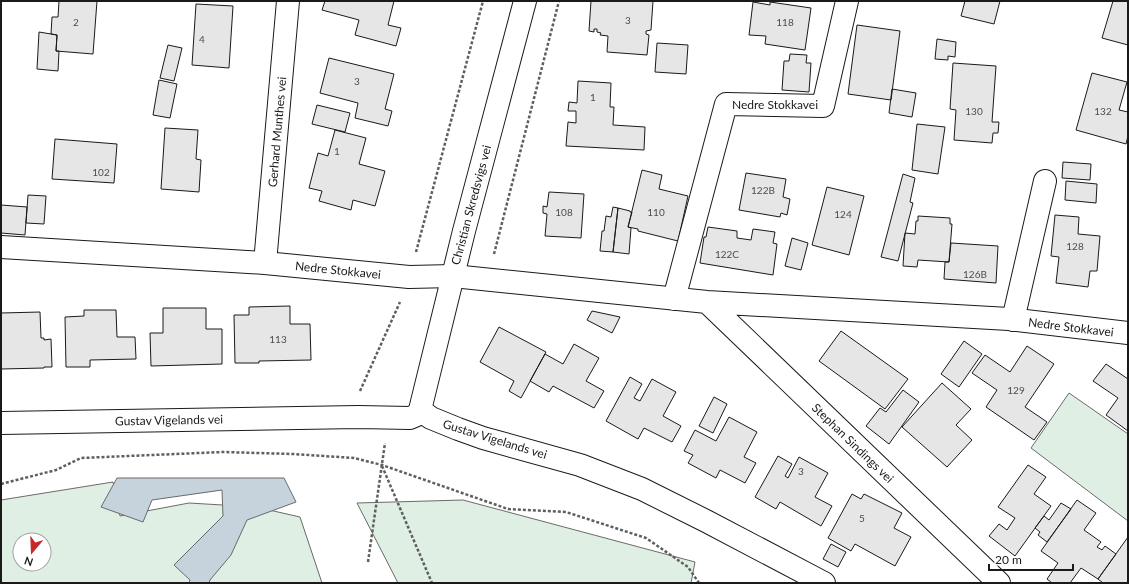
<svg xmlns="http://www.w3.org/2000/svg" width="1129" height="584" viewBox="0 0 1129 584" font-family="Lato,sans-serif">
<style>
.green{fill:#e0efe3;stroke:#6a6a6a;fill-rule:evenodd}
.water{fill:#c6d2dc;stroke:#6a6a6a}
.building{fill:#e6e6e6;stroke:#1a1a1a}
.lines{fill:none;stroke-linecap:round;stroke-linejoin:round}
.minor-casing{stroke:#1a1a1a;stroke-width:24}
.secondary-casing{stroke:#1a1a1a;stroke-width:24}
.path{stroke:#5f5f5f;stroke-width:2.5;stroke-dasharray:3 2;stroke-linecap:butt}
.minor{stroke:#fff;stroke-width:22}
.secondary{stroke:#fff;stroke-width:22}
.labels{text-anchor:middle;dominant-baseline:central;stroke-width:3;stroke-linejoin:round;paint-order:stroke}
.number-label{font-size:10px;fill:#4d4d4d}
.street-label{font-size:12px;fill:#1a1a1a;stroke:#fff}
</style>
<rect width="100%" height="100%" fill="#fff"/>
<path class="green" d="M1069,393L1128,434V521L1031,448Z
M113,482L120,516L189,503L256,507L300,517L322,583H1V500ZM20,540H44V564H20Z
M463,500L695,562L691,583H398L357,503Z"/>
<path class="water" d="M117,478H284L296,502L247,520L231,555L210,580L209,583H189L190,580L174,565L223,516L222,490L152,500L143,522L101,507Z"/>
<path class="building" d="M59,1H97L93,54L56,51L57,35L51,34L52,17H58Z
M325,1H394L388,25L401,28L396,46L355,35L359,20L322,10Z
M591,1H653L651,30L646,31V34L649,35L647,55L607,52L608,36L600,35L601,33L597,32V29H594V32L589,31Z
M965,1H1000L994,24L961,16Z
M1113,1H1128V45L1102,38Z
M753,2L770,5V2L811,8L805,50L765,44L766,36L749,35Z
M196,4L233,6L229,68L192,65Z
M857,25L900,31L891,100L848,94Z
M39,32L57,35L56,51H59L58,71L37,69Z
M937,39L956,42L955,57L948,56V60L935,59Z
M657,43L688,45L686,74L655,72Z
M168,45L182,48L174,81L160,78Z
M790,54L807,55L806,63H811L809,92L782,90L784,61H789Z
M329,58L394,74L385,109L392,111L388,126L355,118L358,103L320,93Z
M953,63L996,66L992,122H999L998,133H993L992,143L954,140L956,110L950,109Z
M1092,73L1127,82L1119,110L1128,112V136L1126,144L1076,130Z
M159,80L177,84L170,118L153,115Z
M578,81L611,83L610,107H614L613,125L645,127L644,150L566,146L568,122L576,123V111H568L569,102L577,103Z
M892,89L916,93L912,117L889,113Z
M317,105L350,113L345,132L312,124Z
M917,124L945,127L938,174L912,170Z
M165,128L198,130L196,159L201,160L199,192L161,189Z
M335,130L366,138L359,164L385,171L375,206L353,200L351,210L319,201L322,191L309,188L318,153L328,156Z
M55,139L117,144L114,183L52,179Z
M1063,162L1091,164L1090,180L1062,178Z
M642,170L662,175L659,189L688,196L678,241L638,231V229L628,227Z
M746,173L786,179L783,197L790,199L787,215L781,213L780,217L739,210Z
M903,174L915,178L910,202L913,203L898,261L881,257Z
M1066,181L1097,184L1096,203L1065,200Z
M827,187L864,196L849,255L812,245Z
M549,192L584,194L581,238L545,236L547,214L543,213V206L547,207Z
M28,195L46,196L44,224L26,223Z
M1,205L27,207L25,235L1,233Z
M613,207L618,208L613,252L600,251L602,231H604L606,216L611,217Z
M618,208L630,211V212H632L628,227L631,228L629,254L613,252Z
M1055,215L1079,217L1078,234L1100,236L1097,271H1090L1088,287L1056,283L1059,257L1051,256Z
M918,216L950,218V224H952L949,262L918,260L917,267L903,266L905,233L915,234L916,221H918Z
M708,227L737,231V238L751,240L753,229L775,232L773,243L777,244L773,275L700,263L704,237H706Z
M792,238L808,243L801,270L785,266Z
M951,243L998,246L996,283L944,279L945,262H949Z
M290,306V324H310L311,360L259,361V363H235L234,315H249V307Z
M163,308H206V329H222V364L151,366L150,333H163Z
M84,310H116L117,337H135L136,359L90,360V367H66L65,317L84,316Z
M592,311L620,317L612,333L587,320Z
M40,312L41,338H44V340L51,339L52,367H44V368L1,369V313Z
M499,327L546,352L521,398L509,391L514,381L480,362Z
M841,331L908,379L885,409L819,361Z
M964,341L982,354L959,387L941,374Z
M574,344L599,358L586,381L604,391L594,408L553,386L549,392L530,381L545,354L563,364Z
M1027,346L1054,364L1025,407L1047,422L1034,440L986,407L997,390L972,373L985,355L1010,372Z
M1106,364L1128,379V431L1106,415L1118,398L1093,381Z
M630,377L642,384L634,398L640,401L652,379L676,392L663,416L681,426L672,442L644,428L638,439L606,421Z
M942,383L971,409L956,425L972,440L947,467L902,427Z
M903,390L919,402L889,444L866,426L880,408L886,412Z
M714,397L727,404L713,433L699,426Z
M729,417L757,432L744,457L756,463L745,483L720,470L716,478L688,463L693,455L684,451L695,430L716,441Z
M778,456L792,464L785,476L788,478L799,457L828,473L815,497L832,506L821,526L780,502L776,509L755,497Z
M1028,465L1046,477L1034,494L1051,506L1015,556L989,536L999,524L1007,530L1015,518L998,507Z
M852,494L861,499L864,494L902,513L894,528L911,537L895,566L855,544L851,551L828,538Z
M1077,500L1096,513L1084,530L1101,542L1097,547L1102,550L1105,546L1116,554L1098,579L1081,568L1070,583H1052L1047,579L1058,563L1041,551Z
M1061,503L1071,509L1047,542L1038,535L1040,532L1035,528L1044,516L1049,520Z
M1128,537V583H1103L1098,579Z
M831,544L846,552L838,567L823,559Z"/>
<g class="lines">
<g class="minor-casing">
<path id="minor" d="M1,247L265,263L409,277L453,276L707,302L1009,319L1128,333
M265,263L288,1
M674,299L726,104L823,106L847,1
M707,302L999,583
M1013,320L1045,181
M420,410L431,418L458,429L483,438L580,465L642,489L706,521L824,583"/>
</g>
<g class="secondary-casing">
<path id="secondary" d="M1,423L358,417L410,418L417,415L420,410L464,231L525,1"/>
</g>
<path class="path" d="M416,252L483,1
M494,254L559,1
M360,391L400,302
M382,466L432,583
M1,484L56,470L81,458L223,452L293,454L354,458L382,465L508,509L566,512L646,538L688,567L699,583
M368,562L385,443"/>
<use href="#minor" class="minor"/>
<use href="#secondary" class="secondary"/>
</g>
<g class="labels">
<g class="number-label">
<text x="628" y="20">3</text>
<text x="76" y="22">2</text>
<text x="785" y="22">118</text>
<text x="202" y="39">4</text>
<text x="357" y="81">3</text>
<text x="593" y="97">1</text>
<text x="974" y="111">130</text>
<text x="1103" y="111">132</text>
<text x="337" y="151">1</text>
<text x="101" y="172">102</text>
<text x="763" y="190">122B</text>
<text x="564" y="212">108</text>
<text x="656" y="212">110</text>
<text x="843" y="214">124</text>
<text x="1075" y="246">128</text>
<text x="727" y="254">122C</text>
<text x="975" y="274">126B</text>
<text x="278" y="339">113</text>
<text x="1016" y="390">129</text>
<text x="801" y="471">3</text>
<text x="862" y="518">5</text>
</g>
<g class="street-label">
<text x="775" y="104">Nedre Stokkavei</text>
<text transform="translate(277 132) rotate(-85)">Gerhard Munthes vei</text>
<text transform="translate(471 205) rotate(-75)">Christian Skredsvigs vei</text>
<text transform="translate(338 270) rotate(6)">Nedre Stokkavei</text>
<text transform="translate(1071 327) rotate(7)">Nedre Stokkavei</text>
<text transform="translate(169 420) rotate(-1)">Gustav Vigelands vei</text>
<text transform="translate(495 439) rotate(17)">Gustav Vigelands vei</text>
<text transform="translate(853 443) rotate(44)">Stephan Sindings vei</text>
</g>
</g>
<rect width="1129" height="584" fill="none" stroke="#1a1a1a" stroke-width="4"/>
<g transform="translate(32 552) rotate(199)"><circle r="19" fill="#ffffff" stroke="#a3a3a3"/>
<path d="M0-3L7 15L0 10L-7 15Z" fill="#c62828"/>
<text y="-6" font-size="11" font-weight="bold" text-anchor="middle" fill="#1a1a1a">N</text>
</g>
<path d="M989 564v6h84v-6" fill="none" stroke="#1a1a1a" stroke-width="2"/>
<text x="995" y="564" font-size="12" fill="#1a1a1a" stroke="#ffffff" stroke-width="3" paint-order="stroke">20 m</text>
</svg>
